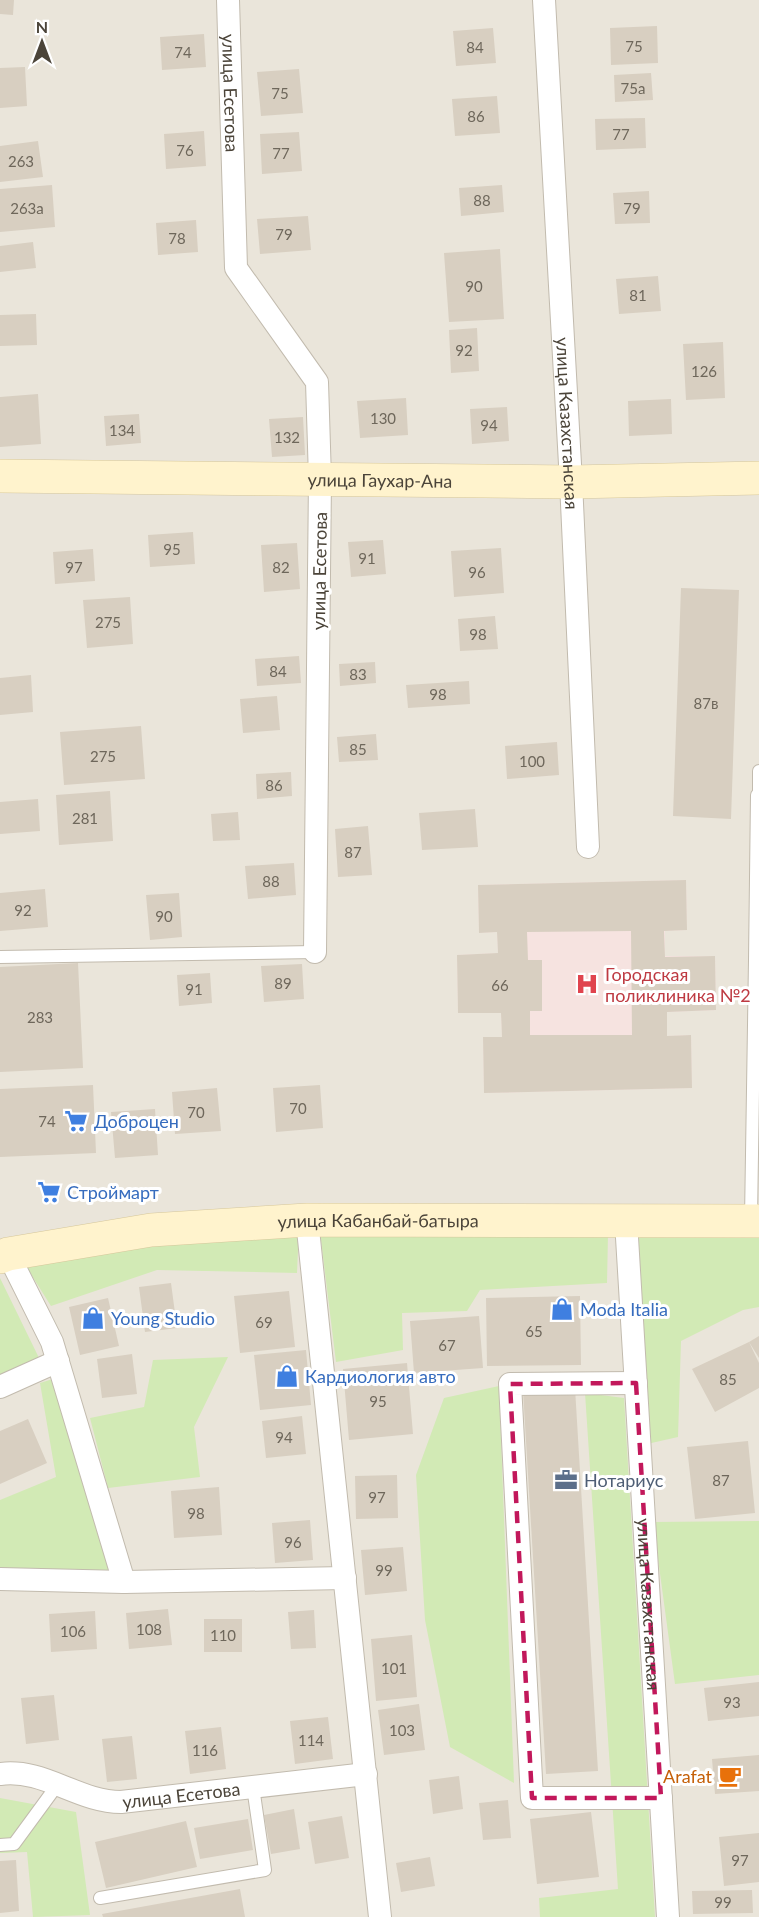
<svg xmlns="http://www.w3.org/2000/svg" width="759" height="1917" viewBox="0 0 759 1917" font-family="Lato,sans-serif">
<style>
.residential{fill:#eae5da}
.medical{fill:#f6e3e0}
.green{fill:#d2eab5}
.building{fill:#d8cfc1;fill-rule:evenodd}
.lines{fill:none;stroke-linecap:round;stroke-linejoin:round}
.lane-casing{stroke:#c2bbae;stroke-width:14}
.street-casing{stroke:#c2bbae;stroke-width:24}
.secondary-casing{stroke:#d6c79b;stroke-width:34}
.lane{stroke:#fff;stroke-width:12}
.street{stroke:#fff;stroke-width:22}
.secondary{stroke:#fff3cd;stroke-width:33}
.marked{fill:none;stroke:#c2185b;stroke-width:4.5;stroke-dasharray:12 8;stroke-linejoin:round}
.labels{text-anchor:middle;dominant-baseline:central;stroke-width:6;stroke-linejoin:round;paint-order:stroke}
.number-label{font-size:15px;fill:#6e675b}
.street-label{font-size:18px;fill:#4b4439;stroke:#fff}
.health-label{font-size:18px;fill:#be3a42;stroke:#fff;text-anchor:start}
.shop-label{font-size:18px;fill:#366cbe;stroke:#fff;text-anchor:start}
.service-label{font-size:18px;fill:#4e5e75;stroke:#fff;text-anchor:start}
.food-label{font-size:18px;fill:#c56008;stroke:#fff;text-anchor:end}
</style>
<rect width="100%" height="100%" fill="#f6f3ec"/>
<path class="residential" d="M0,0H759V1917H0Z"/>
<path class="medical" d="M686,880L687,930L665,931V956H715L716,1010L667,1012V1036L691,1035L692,1088L484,1093L483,1037H502L501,1013H458L457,955L498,953L497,932L479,933L478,885Z"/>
<path class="green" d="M299,1227L297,1273L157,1270L51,1306L22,1260Z
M635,1231L759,1233V1307L743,1310L681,1341L678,1437L647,1444Z
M320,1232L608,1235L607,1283L480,1290L467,1311L402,1313L403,1350L336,1362Z
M0,1278L40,1360L0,1378Z
M228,1357L194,1427L200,1477L108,1488L90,1418L144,1407L153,1360Z
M56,1378L115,1575L0,1572V1500L56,1477L40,1383Z
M499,1386L514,1783L450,1747L425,1620L416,1475L444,1398Z
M585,1393L624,1398L655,1917H540L539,1898L618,1889Z
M759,1521V1675L675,1684L653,1522Z
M0,1798L76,1812L90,1915L33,1917L27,1852L0,1853Z"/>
<path class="building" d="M0,0H14L13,15L0,14Z
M657,26L658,63L611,65L610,28Z
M493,28L496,63L456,66L453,31Z
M204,34L206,67L162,70L160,37Z
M25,67L27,106L0,108V68Z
M299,69L303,113L261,116L257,72Z
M651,73L653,100L615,102L614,75Z
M497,96L500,133L455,136L452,99Z
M645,118L646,148L596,150L595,119Z
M204,131L206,166L166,169L164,134Z
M299,132L302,171L262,174L260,134Z
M38,141L43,177L0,182V146Z
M52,185L55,227L0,232V189Z
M502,185L504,212L461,216L459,188Z
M649,191L650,223L615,224L613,193Z
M308,216L311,250L260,254L257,219Z
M196,220L198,252L158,255L156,223Z
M33,242L36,268L0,272V246Z
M500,249L504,319L449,322L444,253Z
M658,276L661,311L619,314L616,279Z
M36,314L37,345L0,346V315Z
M477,328L479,371L451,373L449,330Z
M723,342L725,398L686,400L683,344Z
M38,394L41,444L0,447V397Z
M406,398L408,435L360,438L357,401Z
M671,399L672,434L629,436L628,401Z
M507,407L509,441L472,444L470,409Z
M139,414L141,443L106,446L104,416Z
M303,417L305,455L272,457L269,419Z
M193,532L195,564L150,567L148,535Z
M383,540L386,574L351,577L348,542Z
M297,543L300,589L264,592L261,545Z
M501,548L504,593L454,597L451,551Z
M93,549L95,581L55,584L53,552Z
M681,588L739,590L731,819L673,816Z
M130,597L133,644L87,648L83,600Z
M495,616L498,649L460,651L458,619Z
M299,656L301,683L257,686L255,659Z
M375,662L376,683L340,686L339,664Z
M31,675L33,712L0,715V678Z
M469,681L470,704L408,708L406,685Z
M277,696L280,730L243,733L240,699Z
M141,726L145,779L64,785L60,732Z
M376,734L378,760L339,762L337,737Z
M557,742L559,775L507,779L505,746Z
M291,772L292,796L257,799L256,774Z
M110,791L113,841L59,845L56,795Z
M38,799L40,831L0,834V802Z
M475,809L478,847L422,850L419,813Z
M238,812L240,840L213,841L211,814Z
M368,826L372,875L338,877L335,829Z
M294,863L296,895L248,899L245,866Z
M686,880L687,930L664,931L665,957L715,956L716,1010L667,1012V1036L691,1035L692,1088L484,1093L483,1037H502L501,1013H458L457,955L498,953L497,932L479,933L478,885ZM631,931L632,1035H530V1011H542V960H528L527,932Z
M45,889L48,927L0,931V893Z
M179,893L182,937L150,940L146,895Z
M78,963L83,1068L0,1072V967Z
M302,964L304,999L264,1002L261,966Z
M210,973L212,1003L179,1006L177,975Z
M93,1085L96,1153L0,1157V1089Z
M320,1085L323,1128L276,1132L273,1088Z
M217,1088L221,1131L175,1134L172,1092Z
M155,1109L158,1155L115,1158L111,1112Z
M171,1283L177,1328L145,1332L139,1287Z
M289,1291L295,1347L240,1353L234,1296Z
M580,1296L581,1365L487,1366L486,1298Z
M108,1298L119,1346L80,1355L69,1307Z
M479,1316L483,1368L414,1373L410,1321Z
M759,1336V1358L749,1342Z
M749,1342L759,1363V1388L715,1412L692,1369Z
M306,1350L311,1405L260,1410L254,1355Z
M132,1354L137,1394L102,1398L97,1359Z
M407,1363L413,1434L349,1440L343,1369Z
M575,1388L598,1771L546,1774L523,1391Z
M302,1416L306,1454L266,1458L262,1421Z
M28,1419L47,1463L0,1484V1431Z
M748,1441L755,1513L695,1519L687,1447Z
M397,1475L398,1518L356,1519L355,1476Z
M219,1487L222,1535L174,1538L171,1491Z
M310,1520L313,1560L275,1563L272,1523Z
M403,1547L407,1591L365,1595L361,1550Z
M168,1609L172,1645L129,1649L126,1613Z
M314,1610L316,1648L291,1649L288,1612Z
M95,1611L97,1649L51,1652L49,1614Z
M204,1619H242V1652H204Z
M412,1635L417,1697L376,1701L371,1639Z
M759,1682V1716L708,1721L704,1688Z
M54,1695L59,1740L26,1744L21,1698Z
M419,1704L425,1750L384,1755L378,1710Z
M328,1717L333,1759L295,1764L290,1721Z
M221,1727L226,1769L190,1774L185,1731Z
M132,1736L137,1779L107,1782L102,1739Z
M759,1755V1791L715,1794L712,1759Z
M459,1776L463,1809L433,1814L429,1780Z
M508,1800L511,1838L483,1840L479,1803Z
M294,1809L300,1849L271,1854L264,1815Z
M591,1812L599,1877L537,1884L530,1819Z
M342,1816L349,1858L315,1864L308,1822Z
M248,1819L253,1850L200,1859L194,1828Z
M186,1821L197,1867L106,1888L95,1842Z
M759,1833V1882L724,1886L719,1837Z
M430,1857L435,1886L401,1892L396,1863Z
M16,1860L19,1911L0,1913V1861Z
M240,1889L245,1917H103L102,1914Z
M752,1890L753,1913L693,1914L692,1891Z"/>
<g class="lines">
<g class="lane-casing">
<path id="lane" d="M759,771V795
M0,957L315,952
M755,960L757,795
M751,1219L755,960L759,955
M0,1845L14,1844L58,1784
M100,1898L265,1870L253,1787"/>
</g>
<g class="street-casing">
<g id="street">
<path id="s1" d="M228,0L236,268L317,382L320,479L315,952"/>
<path id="s2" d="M544,0L571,482L588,847"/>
<path d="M307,1220L380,1917"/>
<path id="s3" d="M626,1221L668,1917"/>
<path d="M8,1254L52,1342L124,1582"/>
<path d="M636,1383L510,1384L532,1798H661"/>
<path d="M0,1387L58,1361"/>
<path d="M0,1579L124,1582L345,1578"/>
<path id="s4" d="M0,1774C44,1768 78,1802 121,1802L366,1774"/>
</g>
</g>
<g class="secondary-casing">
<g id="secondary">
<path id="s5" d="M0,476L571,482L759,478"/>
<path id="s6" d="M0,1257L8,1254L151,1230L307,1220L759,1221"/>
</g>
</g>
<use href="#lane" class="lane"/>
<use href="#street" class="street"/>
<use href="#secondary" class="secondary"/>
</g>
<path class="marked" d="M636,1383L661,1798H532L510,1384Z"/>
<defs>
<g id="hospital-bare" transform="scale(1.8)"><path d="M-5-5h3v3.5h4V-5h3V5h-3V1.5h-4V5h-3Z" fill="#e0444e" stroke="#fff" stroke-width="2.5" paint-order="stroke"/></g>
<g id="supermarket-bare" transform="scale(1.8)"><path d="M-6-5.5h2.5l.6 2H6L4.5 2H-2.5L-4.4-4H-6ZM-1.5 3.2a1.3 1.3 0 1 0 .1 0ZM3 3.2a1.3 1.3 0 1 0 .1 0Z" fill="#3f7fe0" stroke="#fff" stroke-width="2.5" paint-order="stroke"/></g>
<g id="shop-bare" transform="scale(1.8)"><path d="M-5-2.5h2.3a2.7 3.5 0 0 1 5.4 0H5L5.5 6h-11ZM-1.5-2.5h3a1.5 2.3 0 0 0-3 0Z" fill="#3f7fe0" stroke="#fff" stroke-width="2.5" paint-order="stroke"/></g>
<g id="office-bare" transform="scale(1.8)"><path d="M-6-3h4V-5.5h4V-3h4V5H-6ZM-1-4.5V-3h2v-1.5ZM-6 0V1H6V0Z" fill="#5c6f8a" stroke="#fff" stroke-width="2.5" paint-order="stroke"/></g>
<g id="cafe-bare" transform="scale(1.8)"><path d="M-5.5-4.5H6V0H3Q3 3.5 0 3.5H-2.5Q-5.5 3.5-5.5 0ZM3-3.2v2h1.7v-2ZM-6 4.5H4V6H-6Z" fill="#e8710a" stroke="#fff" stroke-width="2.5" paint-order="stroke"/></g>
</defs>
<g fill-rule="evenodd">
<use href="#hospital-bare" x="587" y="984"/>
<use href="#supermarket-bare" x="76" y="1121"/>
<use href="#supermarket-bare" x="49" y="1192"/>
<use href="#shop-bare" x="562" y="1309"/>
<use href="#shop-bare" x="93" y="1318"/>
<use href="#shop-bare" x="287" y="1376"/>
<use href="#office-bare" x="566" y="1480"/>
<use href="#cafe-bare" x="730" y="1776"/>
</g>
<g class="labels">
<g class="number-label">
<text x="634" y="46">75</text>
<text x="475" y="47">84</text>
<text x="183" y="52">74</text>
<text x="633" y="88">75а</text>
<text x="280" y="93">75</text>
<text x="476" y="116">86</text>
<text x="621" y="134">77</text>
<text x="185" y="150">76</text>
<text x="281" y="153">77</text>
<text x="21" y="161">263</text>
<text x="482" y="200">88</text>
<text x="27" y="208">263а</text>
<text x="632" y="208">79</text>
<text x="284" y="234">79</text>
<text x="177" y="238">78</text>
<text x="474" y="286">90</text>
<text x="638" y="295">81</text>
<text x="464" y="350">92</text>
<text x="704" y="371">126</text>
<text x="383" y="418">130</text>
<text x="489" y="425">94</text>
<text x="122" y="430">134</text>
<text x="287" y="437">132</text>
<text x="172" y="549">95</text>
<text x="367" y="558">91</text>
<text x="74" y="567">97</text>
<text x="281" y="567">82</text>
<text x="477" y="572">96</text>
<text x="108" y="622">275</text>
<text x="478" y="634">98</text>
<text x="278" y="671">84</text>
<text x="358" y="674">83</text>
<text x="438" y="694">98</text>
<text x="706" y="703">87в</text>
<text x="358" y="749">85</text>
<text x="103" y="756">275</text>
<text x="532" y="761">100</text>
<text x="274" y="785">86</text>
<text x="85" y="818">281</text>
<text x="353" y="852">87</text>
<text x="271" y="881">88</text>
<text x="23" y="910">92</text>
<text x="164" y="916">90</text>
<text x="283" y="983">89</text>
<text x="500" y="985">66</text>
<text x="194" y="989">91</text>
<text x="40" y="1017">283</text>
<text x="298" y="1108">70</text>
<text x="196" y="1112">70</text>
<text x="47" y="1121">74</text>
<text x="264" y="1322">69</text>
<text x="534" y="1331">65</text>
<text x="447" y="1345">67</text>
<text x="728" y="1379">85</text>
<text x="378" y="1401">95</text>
<text x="284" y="1437">94</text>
<text x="721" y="1480">87</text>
<text x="377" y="1497">97</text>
<text x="196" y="1513">98</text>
<text x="293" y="1542">96</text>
<text x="384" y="1570">99</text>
<text x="149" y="1629">108</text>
<text x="73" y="1631">106</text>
<text x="223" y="1635">110</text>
<text x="394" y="1668">101</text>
<text x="732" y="1702">93</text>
<text x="402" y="1730">103</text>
<text x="311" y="1740">114</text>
<text x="205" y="1750">116</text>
<text x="740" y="1860">97</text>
<text x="723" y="1902">99</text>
</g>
<g class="street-label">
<text stroke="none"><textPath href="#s1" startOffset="93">улица Есетова</textPath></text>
<text stroke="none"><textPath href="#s2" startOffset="424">улица Казахстанская</textPath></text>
<text stroke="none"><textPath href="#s5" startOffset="380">улица Гаухар-Ана</textPath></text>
<text transform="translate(319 571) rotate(-89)">улица Есетова</text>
<text stroke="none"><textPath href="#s6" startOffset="381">улица Кабанбай-батыра</textPath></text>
<text stroke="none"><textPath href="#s3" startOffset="384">улица Казахстанская</textPath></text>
<text stroke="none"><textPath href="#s4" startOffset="186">улица Есетова</textPath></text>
</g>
<g class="health-label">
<text x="605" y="974">Городская<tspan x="605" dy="21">поликлиника №2</tspan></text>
</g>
<g class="shop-label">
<text x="94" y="1121">Доброцен</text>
<text x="67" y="1192">Строймарт</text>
<text x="580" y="1309">Moda Italia</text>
<text x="111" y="1318">Young Studio</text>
<text x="305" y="1376">Кардиология авто</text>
</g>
<g class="service-label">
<text x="584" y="1480">Нотариус</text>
</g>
<g class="food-label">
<text x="712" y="1776">Arafat</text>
</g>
</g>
<g transform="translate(42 42)" stroke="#ffffff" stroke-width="4.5" paint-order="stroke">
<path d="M0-4.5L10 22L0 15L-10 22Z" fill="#4b4439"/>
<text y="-9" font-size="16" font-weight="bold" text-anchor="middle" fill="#4b4439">N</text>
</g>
</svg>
